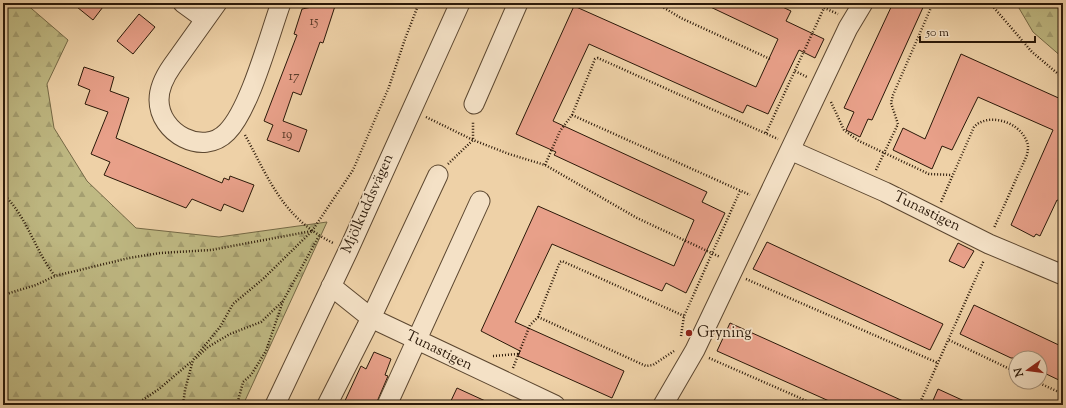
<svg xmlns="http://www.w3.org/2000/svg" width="1066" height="408" viewBox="0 0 1066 408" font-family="'Sorts Mill Goudy',serif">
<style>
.forest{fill:url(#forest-firs);stroke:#756946}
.building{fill:#e8a089;stroke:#2b1909}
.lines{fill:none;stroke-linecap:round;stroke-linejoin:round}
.minor-casing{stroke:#5c4730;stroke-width:21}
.path{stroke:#2b1909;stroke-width:2.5;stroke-dasharray:1 2;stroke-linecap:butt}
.minor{stroke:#f4e1c6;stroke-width:19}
.poi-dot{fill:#8f2418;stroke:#f4e1c6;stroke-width:1.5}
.labels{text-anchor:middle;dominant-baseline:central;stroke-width:3.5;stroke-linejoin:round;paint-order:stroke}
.number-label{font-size:13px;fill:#5a3b29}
.street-label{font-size:15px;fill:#2b1909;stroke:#f4e1c6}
.poi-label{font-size:15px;fill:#2b1909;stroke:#f4e1c6;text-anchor:start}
</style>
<defs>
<pattern id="forest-firs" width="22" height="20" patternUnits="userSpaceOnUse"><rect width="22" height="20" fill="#bfb983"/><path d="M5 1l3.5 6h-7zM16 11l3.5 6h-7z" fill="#a49e70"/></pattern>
</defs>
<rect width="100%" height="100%" fill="#eed1a7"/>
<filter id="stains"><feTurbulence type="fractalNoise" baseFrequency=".005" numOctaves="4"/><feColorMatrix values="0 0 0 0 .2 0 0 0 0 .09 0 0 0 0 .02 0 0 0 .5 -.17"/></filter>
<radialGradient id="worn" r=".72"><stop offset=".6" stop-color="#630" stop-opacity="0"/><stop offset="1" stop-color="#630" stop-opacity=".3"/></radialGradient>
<path class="forest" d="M3,3H25L68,40L47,84L54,128L87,181L136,228L219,237L327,222L243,405H3Z
M1016,3H1063V58L1033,32Z"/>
<path class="building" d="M72,3H106L93,20Z
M318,3H336L323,43L320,42L301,95L293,92L283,121L307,130L299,152L267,140L273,125L264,121L297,35L294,34L302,9L317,6Z
M702,3H774L791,11L786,21L824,39L815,58L799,50L768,114L747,105L743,113L589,44L553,121L707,192L702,202L725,213L686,293L666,283L662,291L552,244L515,322L624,371L612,398L518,356L520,351L481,331L538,206L674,266L694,220L554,155L556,152L516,134L574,6L756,87L778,39Z
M893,3H925L872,120L868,119L860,137L846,130L854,112L844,108Z
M139,14L155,27L133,54L117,41Z
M961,54L1063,100V202L1057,200L1040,236L1036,234L1034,237L1011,225L1053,130L978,97L952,150L942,146L932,169L893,150L903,128L925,139Z
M84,67L114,77L110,91L129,98L116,138L222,183L224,178L229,180L230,176L254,185L243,212L224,204L221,211L192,199L186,208L104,175L110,162L91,154L108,112L85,104L90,90L78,85Z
M767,242L943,324L930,350L753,269Z
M958,243L974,251L964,268L949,261Z
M974,305L1063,347V382L1040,371V358H1011L960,334Z
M730,323L912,405H838L717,351Z
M374,352L391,359L385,375L388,376L376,404L371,402L370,405H343L361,366L366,369Z
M457,388L494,405H449Z
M938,389L973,405H931Z"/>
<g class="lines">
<g class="minor-casing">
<path id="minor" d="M183,3L205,19
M217,3L172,66C165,76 159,87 159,100C159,133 203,157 227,132C250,109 269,36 281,3
M474,104L518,3
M790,150L885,192L989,244L1063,275
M331,286L371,318L555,405
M275,405L348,251L460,3
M327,405L371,318L438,175
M387,405L480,201
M663,405L695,350L848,28L863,3"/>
</g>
<path class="path" d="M656,3L681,18L770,59
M813,3L838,14
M990,3L1032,52L1063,78
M795,71L807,77
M831,102L844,130L859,141L929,174L952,175
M572,115L750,195
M426,117L473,140L509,154L545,165L637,218L720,257
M766,133L824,8
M245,135C270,181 283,218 333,243
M448,164L473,140V121
M545,165L560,131L572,115L595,59L598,58L778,139
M876,170L898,124L891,103L893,95L933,3
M3,194C27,216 35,251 55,276L129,258L160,253L211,250L312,231L263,279L233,304L220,327L193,360L185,390L183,405
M941,202L974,127C988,112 1019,122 1026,140C1029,145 1028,150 1027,155L994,228
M312,231L353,170L389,87L405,39L419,3
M746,279L938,363
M3,295L36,285L55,276
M538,317L646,366L653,365L674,351
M681,336L684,316L740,191
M949,340L1016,372
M493,356L518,354
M196,358L208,347L230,334L261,322L283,301
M709,358L816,405
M513,368L530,325L538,317L560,262L562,261L684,316
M1037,382L1063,394
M135,405L159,389L192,361
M237,405L243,382L251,375L266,351L283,301L319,236
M919,405L984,260"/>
<use href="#minor" class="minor"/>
</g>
<circle class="poi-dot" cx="689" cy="333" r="4"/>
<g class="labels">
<g class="number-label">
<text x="314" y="22">15</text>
<text x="294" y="77">17</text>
<text x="287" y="135">19</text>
</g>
<g class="street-label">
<text transform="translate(368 204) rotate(-66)">Mjölkuddsvägen</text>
<text transform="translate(927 212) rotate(26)">Tunastigen</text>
<text transform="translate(439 351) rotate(26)">Tunastigen</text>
</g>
<g class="poi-label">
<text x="697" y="333">Gryning</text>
</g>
</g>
<rect width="1066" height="408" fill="none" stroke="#eed1a7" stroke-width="16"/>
<rect x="4" y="4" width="1058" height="400" fill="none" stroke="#2b1909" stroke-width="2"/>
<rect x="8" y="8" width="1050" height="392" fill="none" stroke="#2b1909"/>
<g transform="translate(1028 370) rotate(256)"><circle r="19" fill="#f4e1c6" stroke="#a4917a"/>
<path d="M0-3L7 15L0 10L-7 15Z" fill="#8f2418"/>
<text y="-6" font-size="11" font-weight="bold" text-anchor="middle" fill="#2b1909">N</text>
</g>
<path d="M920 36v6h115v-6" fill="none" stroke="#2b1909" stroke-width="2"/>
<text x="926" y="36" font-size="12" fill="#2b1909" stroke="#f4e1c6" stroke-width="3" paint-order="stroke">50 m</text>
<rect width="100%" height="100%" filter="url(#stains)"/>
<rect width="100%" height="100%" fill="url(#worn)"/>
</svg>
